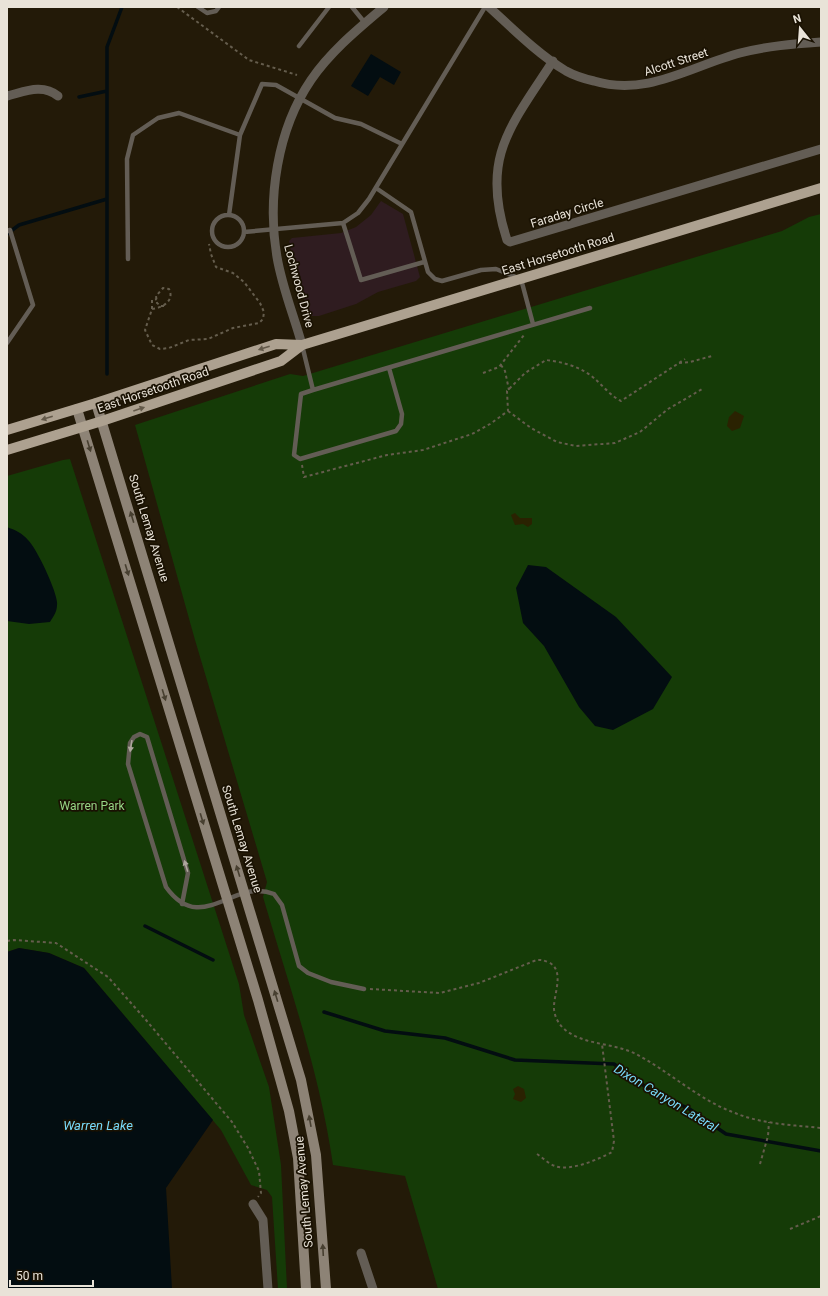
<svg xmlns="http://www.w3.org/2000/svg" width="828" height="1296" viewBox="0 0 828 1296" font-family="Roboto,sans-serif">
<style>
.commercial{fill:#2f1c20}
.green{fill:#153b07}
.sand{fill:#2a2201}
.water{fill:#030d11}
.lines{fill:none;stroke-linecap:round;stroke-linejoin:round}
.stream{stroke:#030d11;stroke-width:3.5}
.path{stroke:#655d4d;stroke-width:2;stroke-dasharray:3 3;stroke-linecap:butt}
.lane{stroke:#635d55;stroke-width:4.5}
.street{stroke:#635d55;stroke-width:9}
.secondary{stroke:#8d8376;stroke-width:10}
.primary{stroke:#ada190;stroke-width:10}
.oneway{fill:#635949}
.oneway2{fill:#473f30}
.oneway3{fill:#ada79d}
.labels{text-anchor:middle;dominant-baseline:central;stroke-width:3.5;stroke-linejoin:round;paint-order:stroke}
.street-label{font-size:12px;fill:#e9e3d8;stroke:#191102}
.park-label{font-size:12px;fill:#96d585;stroke:#191102}
.water-label{font-size:13px;font-style:italic;fill:#79dbfa;stroke:#191102}
</style>
<rect width="100%" height="100%" fill="#231a08"/>
<path class="commercial" d="M381,201L403,214L420,277L416,281L378,292L356,304L319,316H312L308,312L293,262L289,241L292,238L341,233L356,227L371,215Z"/>
<path class="green" d="M821,214V1289H438L405,1176L333,1165C320,1073 289,986 263,897L267,882L195,640L135,425L290,374L303,376L782,231L809,217Z
M70,459L239,984L244,1015L269,1087L281,1165L287,1289H278L272,1197L267,1190L251,1185L221,1130L84,968L49,953L19,948L7,952V476L63,460Z"/>
<path class="sand" d="M735,411L744,416L740,428L732,431L727,426L729,417Z
M515,513L520,518H532V524L528,527L523,524L515,525L511,515Z
M518,1086L524,1089L526,1098L521,1102L513,1099L515,1094L513,1089Z"/>
<path class="water" d="M371,54L401,72L394,85L380,77L368,96L351,86Z
M7,527C15,530 22,533 28,540C36,547 59,595 57,605C57,612 53,617 50,622L29,624L7,621Z
M528,565L546,567L616,617L672,677L653,709L613,730L595,726L579,707L544,646L523,623L516,588Z
M19,948L49,953L84,968L213,1120L166,1188L172,1289H7V952Z"/>
<g class="lines">
<path class="stream" d="M79,97L107,91
M7,234L19,225L107,199
M107,374V47L122,7
M145,926L213,960
M324,1012L385,1031L445,1038L515,1060L614,1064L657,1095L688,1108L726,1134L821,1151"/>
<path class="path" d="M177,7L249,60L297,75
M164,306H161L157,303L156,296L163,288L169,289C175,301 162,308 152,309L145,330L152,345L160,349L169,348L189,340L208,339L233,328L259,323L263,319L264,312L260,303L244,282L233,273L216,267L211,254L209,244
M152,309V300L157,299
M679,363L690,362L712,356
M501,365L505,371L509,390
M483,373L499,367L524,335
M508,411L531,428L557,442L576,446L615,443L640,432L668,409L704,388
M302,465L304,477L387,455L423,450L472,434L490,424L508,411L507,391L525,373L546,360C563,362 582,367 595,379C603,386 611,396 621,401L685,359
M7,941L14,940L56,943L108,977L146,1020L232,1122L248,1148L259,1171L261,1193L258,1197
M370,989L440,993L479,983L534,961C539,959 543,960 548,962C566,970 553,995 554,1009C555,1021 563,1030 573,1035C592,1045 616,1044 636,1054C670,1072 699,1100 735,1113C762,1124 792,1125 821,1128
M537,1154C543,1158 549,1164 555,1166C570,1172 599,1159 612,1152L614,1141L602,1044
M760,1164L768,1136L769,1122
M790,1229L821,1216"/>
<path class="lane" d="M198,7L207,13L216,11L219,7
M352,7L365,23
M299,46L329,7
M376,188L411,212L428,272L435,279L442,281L481,270L496,269L521,279L533,324
M229,215L240,135L262,84L276,85L335,118L361,124L402,144
M212 231a16 16 0 1 1 32 0a16 16 0 1 1-32 0Z
M343,223L361,280L424,262
M7,231L10,230L33,305L7,343
M244,232L343,223L358,213L369,199L485,7
M128,259L127,159L133,135L158,118L179,113L240,135
M302,345L313,390L590,308
M313,390L301,394L294,455L300,459L396,431L401,424L402,414L389,368
M182,904L188,873L147,737L140,734L134,737L130,743L128,764L166,887C202,937 233,877 274,894L282,905L299,966L308,973L331,982L364,989"/>
<path class="street" d="M489,7C513,29 538,54 566,71C575,76 585,79 594,81C647,97 691,66 740,53C767,46 793,44 821,42
M553,61C510,127 480,158 507,240L510,242L821,149
M7,96C24,92 42,83 58,96
M302,345C294,316 282,287 277,257C267,199 277,130 311,80C331,51 358,29 384,7
M253,1204L263,1220L268,1289
M361,1253L373,1289"/>
<path class="secondary" d="M96,403L301,1080L316,1155L326,1289
M77,409L258,1000L289,1111L298,1158L306,1289"/>
<path class="primary" d="M7,430L96,403L276,344L302,345L821,188
M7,450L102,421L281,361L302,345"/>
</g>
<defs><path id="oneway-solid" d="M-6-.8H1V-3.2L6.5 0L1 3.2V.8H-6Z"/></defs>
<g class="oneway">
<use href="#oneway-solid" transform="translate(264 348) rotate(162)"/>
<use href="#oneway-solid" transform="translate(139 409) rotate(-19)"/>
<use href="#oneway-solid" transform="translate(47 418) rotate(163)"/>
</g>
<g class="oneway2">
<use href="#oneway-solid" transform="translate(89 446) rotate(73)"/>
<use href="#oneway-solid" transform="translate(132 517) rotate(-107)"/>
<use href="#oneway-solid" transform="translate(127 570) rotate(73)"/>
<use href="#oneway-solid" transform="translate(164 695) rotate(73)"/>
<use href="#oneway-solid" transform="translate(202 819) rotate(73)"/>
<use href="#oneway-solid" transform="translate(238 871) rotate(-107)"/>
<use href="#oneway-solid" transform="translate(276 996) rotate(-107)"/>
<use href="#oneway-solid" transform="translate(310 1121) rotate(-100)"/>
<use href="#oneway-solid" transform="translate(323 1250) rotate(-93)"/>
</g>
<g class="oneway3">
<use href="#oneway-solid" transform="translate(131 746) rotate(99)"/>
<use href="#oneway-solid" transform="translate(186 866) rotate(-107)"/>
</g>
<g class="labels">
<g class="street-label">
<text transform="translate(676 62) rotate(-18)">Alcott Street</text>
<text transform="translate(567 213) rotate(-17)">Faraday Circle</text>
<text transform="translate(558 254) rotate(-17)">East Horsetooth Road</text>
<text transform="translate(299 286) rotate(75)">Lochwood Drive</text>
<text transform="translate(153 390) rotate(-19)">East Horsetooth Road</text>
<text transform="translate(149 528) rotate(73)">South Lemay Avenue</text>
<text transform="translate(242 839) rotate(73)">South Lemay Avenue</text>
<text transform="translate(304 1192) rotate(-95)">South Lemay Avenue</text>
</g>
<g class="park-label">
<text x="92" y="806">Warren Park</text>
</g>
<g class="water-label">
<text transform="translate(666 1098) rotate(31)">Dixon Canyon Lateral</text>
<text x="98" y="1125">Warren Lake</text>
</g>
</g>
<rect width="828" height="1296" fill="none" stroke="#e9e3d8" stroke-width="16"/>
<g transform="translate(800 28) rotate(343)" stroke="#191102" stroke-width="3" paint-order="stroke">
<path d="M0-3L7 15L0 10L-7 15Z" fill="#e9e3d8"/>
<text y="-6" font-size="11" font-weight="bold" text-anchor="middle" fill="#e9e3d8">N</text>
</g>
<path d="M10 1280v6h83v-6" fill="none" stroke="#e9e3d8" stroke-width="2"/>
<text x="16" y="1280" font-size="12" fill="#e9e3d8" stroke="#191102" stroke-width="3" paint-order="stroke">50 m</text>
</svg>
